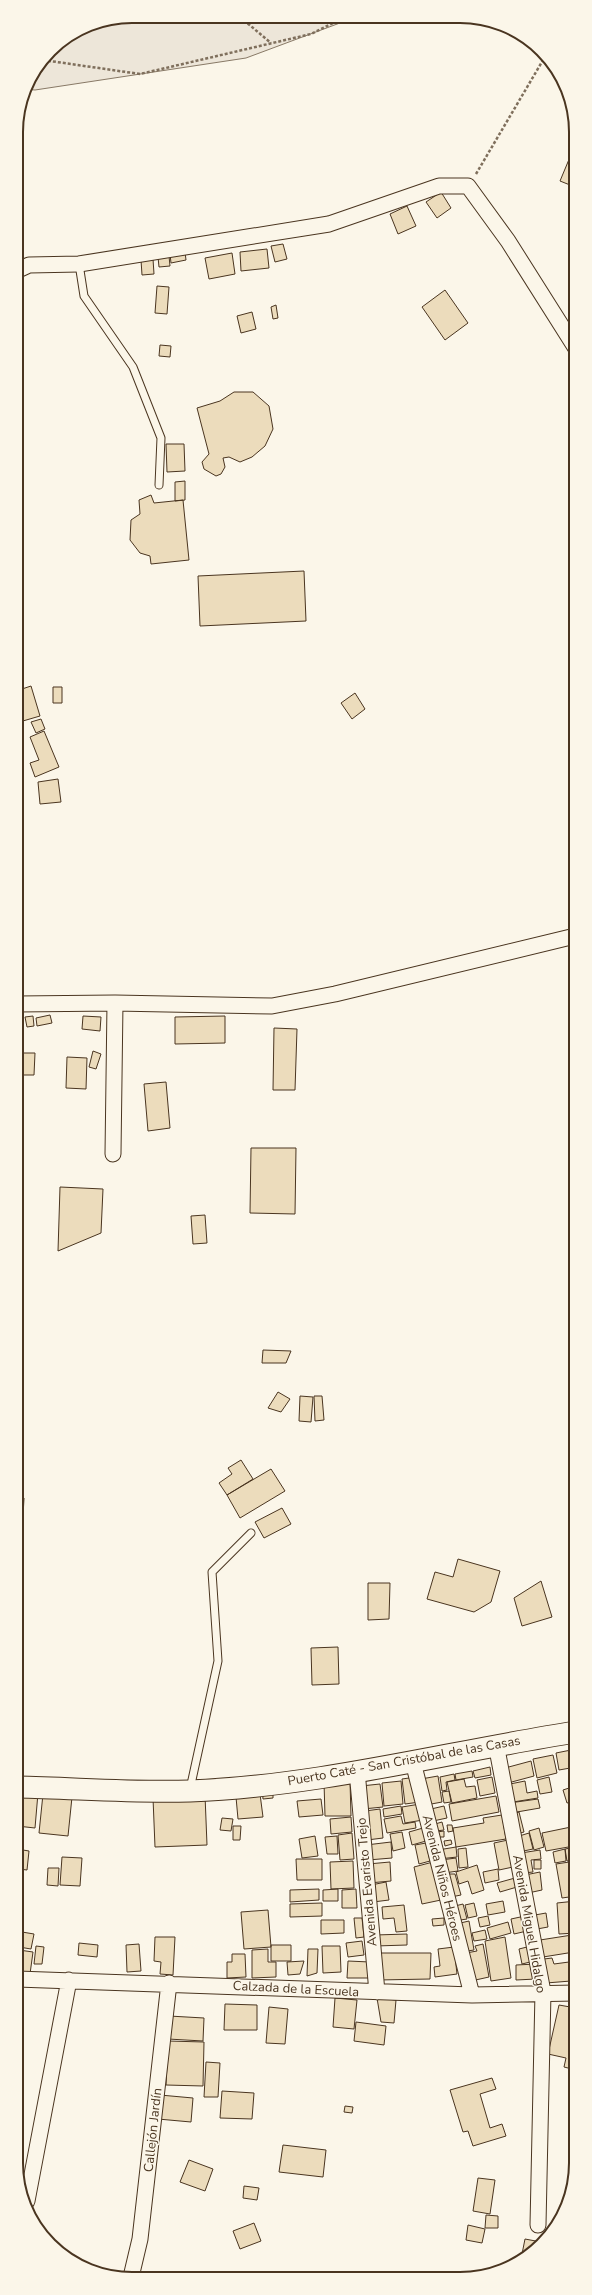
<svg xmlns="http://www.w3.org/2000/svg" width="592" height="2295" viewBox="0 0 592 2295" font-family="'Nunito Sans',sans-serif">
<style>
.green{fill:#ede6d9;stroke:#887966}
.building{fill:#ecdcbc;stroke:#4a3520}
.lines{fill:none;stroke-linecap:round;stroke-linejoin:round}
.service-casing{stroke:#4a3520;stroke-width:9}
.minor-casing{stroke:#4a3520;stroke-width:17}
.secondary-casing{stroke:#4a3520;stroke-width:23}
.path{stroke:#7f6f5c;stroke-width:2.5;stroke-dasharray:3 2;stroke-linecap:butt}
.service{stroke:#fbf6e9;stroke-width:7}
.minor{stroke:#fbf6e9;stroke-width:15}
.secondary{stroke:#fbf6e9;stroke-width:21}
.labels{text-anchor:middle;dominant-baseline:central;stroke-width:3;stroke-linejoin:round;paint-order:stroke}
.street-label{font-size:13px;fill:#4a3520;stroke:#fbf6e9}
.rim{fill:none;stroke:#4a3520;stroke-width:2}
</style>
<rect width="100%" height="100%" fill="#fbf6e9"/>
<path class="green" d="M132,16L356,17L246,58L35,90L25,89L50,50L88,25Z"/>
<path class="building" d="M575,145V187L560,181Z
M441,192L451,208L437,218L426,202Z
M407,206L416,226L398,234L390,214Z
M283,244L287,259L275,262L271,246Z
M267,249L269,268L241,271L240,252Z
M185,252L186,260L171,263L170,254Z
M232,253L235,274L209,279L205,258Z
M169,256L170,266L159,267L158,257Z
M153,259L154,274L142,275L141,260Z
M157,286L169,287L167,314L155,313Z
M445,290L468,323L445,340L422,307Z
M276,305L278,318L273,319L271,307Z
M252,312L256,329L241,333L237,316Z
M160,345L171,346L170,357L159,356Z
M234,392H253L269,406L273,429L265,446L252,457L240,462L229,457L223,458L225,467L221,474L216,476L204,469L202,462L209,454L197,408L220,401Z
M166,444H184L185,471L167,472Z
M185,481V500L175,501V482Z
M151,495L154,503L183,500L189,560L151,564L150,556L140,553L130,540L131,520L140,514L139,500Z
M304,571L306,621L200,626L198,576Z
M31,686L40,716L16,723V691Z
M53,687H62V703H53Z
M355,693L365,709L352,719L341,703Z
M41,719L45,729L36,733L31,722Z
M44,731L59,767L35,777L30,763L39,760L30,737Z
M58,779L61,802L40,804L38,782Z
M50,1015L52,1023L37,1026L36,1018Z
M33,1016L34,1026L27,1027L25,1017Z
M83,1016L101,1017L100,1031L82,1029Z
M225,1016V1043L175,1044V1017Z
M274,1028L297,1029L295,1090H273Z
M93,1051L101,1054L96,1069L89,1067Z
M17,1053H35L34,1075H17Z
M67,1057L87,1058L86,1089L66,1088Z
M166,1082L170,1128L148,1131L144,1084Z
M251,1148H296L295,1214L250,1213Z
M60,1187L103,1189L101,1233L58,1251Z
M205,1215L207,1243L193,1244L191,1216Z
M263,1350L291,1351L286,1363H262Z
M278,1392L290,1399L281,1412L268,1408Z
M300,1396L313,1397L311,1422L299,1421Z
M314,1396H322L324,1420L315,1421Z
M241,1460L253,1479L227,1495L219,1483L232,1474L228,1468Z
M271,1469L285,1491L240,1518L227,1495Z
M17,1497L24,1498L23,1516L17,1515Z
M282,1508L291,1524L264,1538L255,1522Z
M458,1559L500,1571L491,1602L474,1612L427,1599L435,1572L453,1577Z
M575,1564H576V1607H570Z
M541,1581L552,1617L522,1626L514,1598Z
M368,1583H390L389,1619L368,1620Z
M338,1647L339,1684L312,1685L311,1648Z
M576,1749V1767L559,1770L556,1753Z
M553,1755L557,1773L537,1778L533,1759Z
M531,1761L534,1776L508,1783L505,1768Z
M490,1767L491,1775L475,1778L473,1771Z
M576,1769V1801L567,1803L563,1790L575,1786L571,1770Z
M472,1771L473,1777L456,1780L455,1774Z
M454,1774L455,1780L446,1782L447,1790L442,1791L440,1777Z
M438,1776L442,1802L426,1805L421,1779Z
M416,1777L420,1802L405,1804L402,1779Z
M492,1777L495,1793L480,1796L477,1780Z
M549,1777L552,1792L540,1794L537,1780Z
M464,1779L466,1787L475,1786L477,1798L452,1803L447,1782Z
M350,1781L351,1816H325L324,1782Z
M401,1781L403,1804L384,1806L382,1783Z
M525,1781L527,1793L537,1791L538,1798L513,1802L510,1784Z
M380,1784L383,1807L363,1809L361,1786Z
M273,1786V1798L263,1799L262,1787Z
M17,1791L38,1793L35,1828L17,1826Z
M449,1791L451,1802L444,1803L442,1792Z
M43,1794L72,1797L68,1836L39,1833Z
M260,1794L263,1817L238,1819L236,1797Z
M205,1795L207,1845L155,1847L153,1798Z
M496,1796L499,1812L452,1821L449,1804Z
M321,1799L323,1815L299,1817L297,1801Z
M538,1799L540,1808L511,1813L509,1803Z
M420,1804L423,1820L405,1823L402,1807Z
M401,1806L402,1814L384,1817L383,1809Z
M444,1806L447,1818L433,1821L431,1809Z
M380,1809L383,1838L367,1840L365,1811Z
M519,1812L524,1832L516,1834L511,1814Z
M502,1815L506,1839L456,1847L453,1828L484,1823L483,1818Z
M401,1816L403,1824L415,1822L416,1828L387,1833L384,1819Z
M351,1817L352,1832L331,1834L330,1819Z
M222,1818L233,1819L231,1831L220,1830Z
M442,1822L444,1830L436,1831L435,1824Z
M447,1825H452L453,1831L448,1832Z
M233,1826H241L240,1840H233Z
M571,1827L574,1846L546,1851L542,1833Z
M423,1828L426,1841L412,1845L409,1832Z
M539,1828L544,1847L534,1850L529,1831Z
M444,1831V1837H437V1832Z
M402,1832L405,1848L393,1851L390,1834Z
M352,1833L354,1859L340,1860L338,1835Z
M529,1833L533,1849L519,1852L516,1837Z
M315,1836L318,1856L302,1858L299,1839Z
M337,1836L338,1854H327L325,1837Z
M451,1840L452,1844L445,1846L444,1841Z
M508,1840L513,1867L499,1870L494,1843Z
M391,1842L392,1858L368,1860L366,1845Z
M426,1843L430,1861L419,1864L415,1845Z
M456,1847L457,1857L439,1859L438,1850Z
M576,1847V1860L567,1861L565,1849Z
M466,1848L468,1867L459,1868L458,1849Z
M17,1849L29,1851L27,1870L19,1869L20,1863H17Z
M565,1849L566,1861L555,1863L553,1852Z
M540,1850L541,1859L531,1860L533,1872L524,1873L521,1853Z
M62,1857L82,1858L80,1886L60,1885Z
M456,1858L458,1871L444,1873L441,1860Z
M296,1859H322V1880H297Z
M534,1860H541V1869H534Z
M353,1861L354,1888L331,1889L330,1862Z
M576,1861V1896L562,1898L556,1864Z
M390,1862L391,1881L369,1883L368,1864Z
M433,1862L441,1900L422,1904L414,1867Z
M477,1865L484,1890L472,1894L468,1881L459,1884L456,1872Z
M48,1868H59L58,1886L47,1885Z
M498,1869L499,1880L485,1883L483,1872Z
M540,1872L542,1890L528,1893L525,1875Z
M445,1874H455L461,1895L451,1897Z
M515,1878L517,1887L500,1892L497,1883Z
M386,1882L389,1900L373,1902L371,1885Z
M319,1889V1900L290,1902V1890Z
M338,1889V1901H323V1890Z
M356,1889L357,1908H342V1890Z
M17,1901H22L21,1915H17Z
M503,1901L505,1912L488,1915L486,1904Z
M576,1901V1933L559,1934L557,1903Z
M322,1903V1916L290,1917V1904Z
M474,1903L477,1916L468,1918L465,1905Z
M463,1904L467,1919L454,1921L451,1907Z
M404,1905L407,1931L396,1932L394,1918L383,1919L382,1907Z
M268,1910L271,1947L244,1949L241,1912Z
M546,1913L548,1927L537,1929L535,1915Z
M488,1916L490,1925L480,1927L478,1918Z
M525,1916L527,1931L514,1934L511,1919Z
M354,1918H362L364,1937L356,1938Z
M444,1918V1925L433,1926L432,1919Z
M321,1920H344V1933L321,1934Z
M469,1921L474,1950L461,1952L456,1924Z
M508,1922L511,1933L490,1939L487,1928Z
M485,1930L487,1939L474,1941L472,1933Z
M22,1932L34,1934L31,1949L19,1947Z
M407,1934V1945L375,1946V1935Z
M572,1935L574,1952L543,1957L540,1940Z
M155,1937H175L173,1975L160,1974L161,1962L154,1961Z
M505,1937L511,1978L491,1981L485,1941Z
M362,1941L364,1955L348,1957L346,1943Z
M79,1943L98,1945L97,1957L78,1955Z
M139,1944L141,1971L127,1972L126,1945Z
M483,1944L489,1977L471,1981L466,1953L477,1951L475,1946Z
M271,1945H291V1961H271Z
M36,1946L44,1947L42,1964H34Z
M322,1946H340L341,1972L323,1973Z
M531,1946L534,1961L522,1964L519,1949Z
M454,1947L457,1974L435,1977L434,1967L440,1966L438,1949Z
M268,1949V1962H276V1977L252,1978V1950Z
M308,1949H318L317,1973L307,1976Z
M19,1950L33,1952L30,1974L17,1972Z
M378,1953H431L430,1979L378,1980Z
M232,1954H245L246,1977L227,1978V1962H232Z
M552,1958L554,1964L569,1962L571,1981L546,1983L544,1959Z
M304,1961L300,1974L288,1975L287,1962Z
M348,1961L370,1962L369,1978H347Z
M536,1964V1979L516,1980V1965Z
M335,1998L357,2000L354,2029L333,2027Z
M377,1998L396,2000L394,2023L381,2022Z
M225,2004L257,2005V2030H224Z
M559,2005L576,2008V2070L564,2067L566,2058L548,2054Z
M269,2007L288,2009L285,2044L266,2043Z
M169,2016L204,2018L203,2041L168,2039Z
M356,2022L386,2026L384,2045L354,2041Z
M168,2041L204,2042L203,2086L166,2085Z
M206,2062L220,2063L218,2097H204Z
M492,2078L496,2089L480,2094L490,2128L502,2124L506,2136L473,2146L468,2131L463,2132L450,2090Z
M222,2091L254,2093L252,2119L220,2118Z
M160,2095L193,2098L191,2122L158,2119Z
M345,2106L353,2107L352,2113L344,2112Z
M283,2145L326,2150L323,2177L279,2172Z
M189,2160L213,2169L205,2191L180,2182Z
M478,2178L495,2180L490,2214L473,2211Z
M244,2186L259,2188L257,2200L243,2198Z
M486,2215L498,2216V2228H485Z
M254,2223L261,2241L240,2249L233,2231Z
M468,2225L485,2229L482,2243L466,2240Z
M525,2239L541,2242V2245L521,2259Z"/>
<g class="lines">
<g class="service-casing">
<path id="service" d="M79,264L84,296L133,367L161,438L159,485
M190,1789L218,1661L212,1572L251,1533"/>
</g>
<g class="minor-casing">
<path id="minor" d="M16,271L29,265L79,264L329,224L439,186H468L508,241L575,347
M17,1004L115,1003L272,1006L335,994L575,936
M113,1154L115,1003
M496,1744L543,1992L538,2225
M413,1762L472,1995
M357,1771L377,1992
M17,1979L472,1995L576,1993
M27,2201L69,1980
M131,2277L140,2239L169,1983"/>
</g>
<g class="secondary-casing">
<path id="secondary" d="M17,1787C74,1788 132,1793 190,1791C320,1786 447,1752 576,1732"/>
</g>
<path class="path" d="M240,17L271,43
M43,60L140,74L311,34L345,17
M476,174L546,55"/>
<use href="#service" class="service"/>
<use href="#minor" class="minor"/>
<use href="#secondary" class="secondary"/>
</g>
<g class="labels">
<g class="street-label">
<text transform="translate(404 1761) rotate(-10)">Puerto Caté - San Cristóbal de las Casas</text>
<text transform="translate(442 1878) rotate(76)">Avenida Niños Héroes</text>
<text transform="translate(367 1882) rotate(-95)">Avenida Evaristo Trejo</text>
<text transform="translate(529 1924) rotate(80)">Avenida Miguel Hidalgo</text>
<text transform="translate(296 1989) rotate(3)">Calzada de la Escuela</text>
<text transform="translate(153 2130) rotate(-84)">Callejón Jardín</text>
</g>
</g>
<path d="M0 0H592V2295H0ZM132 23H460A109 109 0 0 1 569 132V2163A109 109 0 0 1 460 2272H132A109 109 0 0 1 23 2163V132A109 109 0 0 1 132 23Z" fill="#fbf6e9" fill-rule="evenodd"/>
<path class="rim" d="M132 23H460A109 109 0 0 1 569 132V2163A109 109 0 0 1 460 2272H132A109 109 0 0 1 23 2163V132A109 109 0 0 1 132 23Z"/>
</svg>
